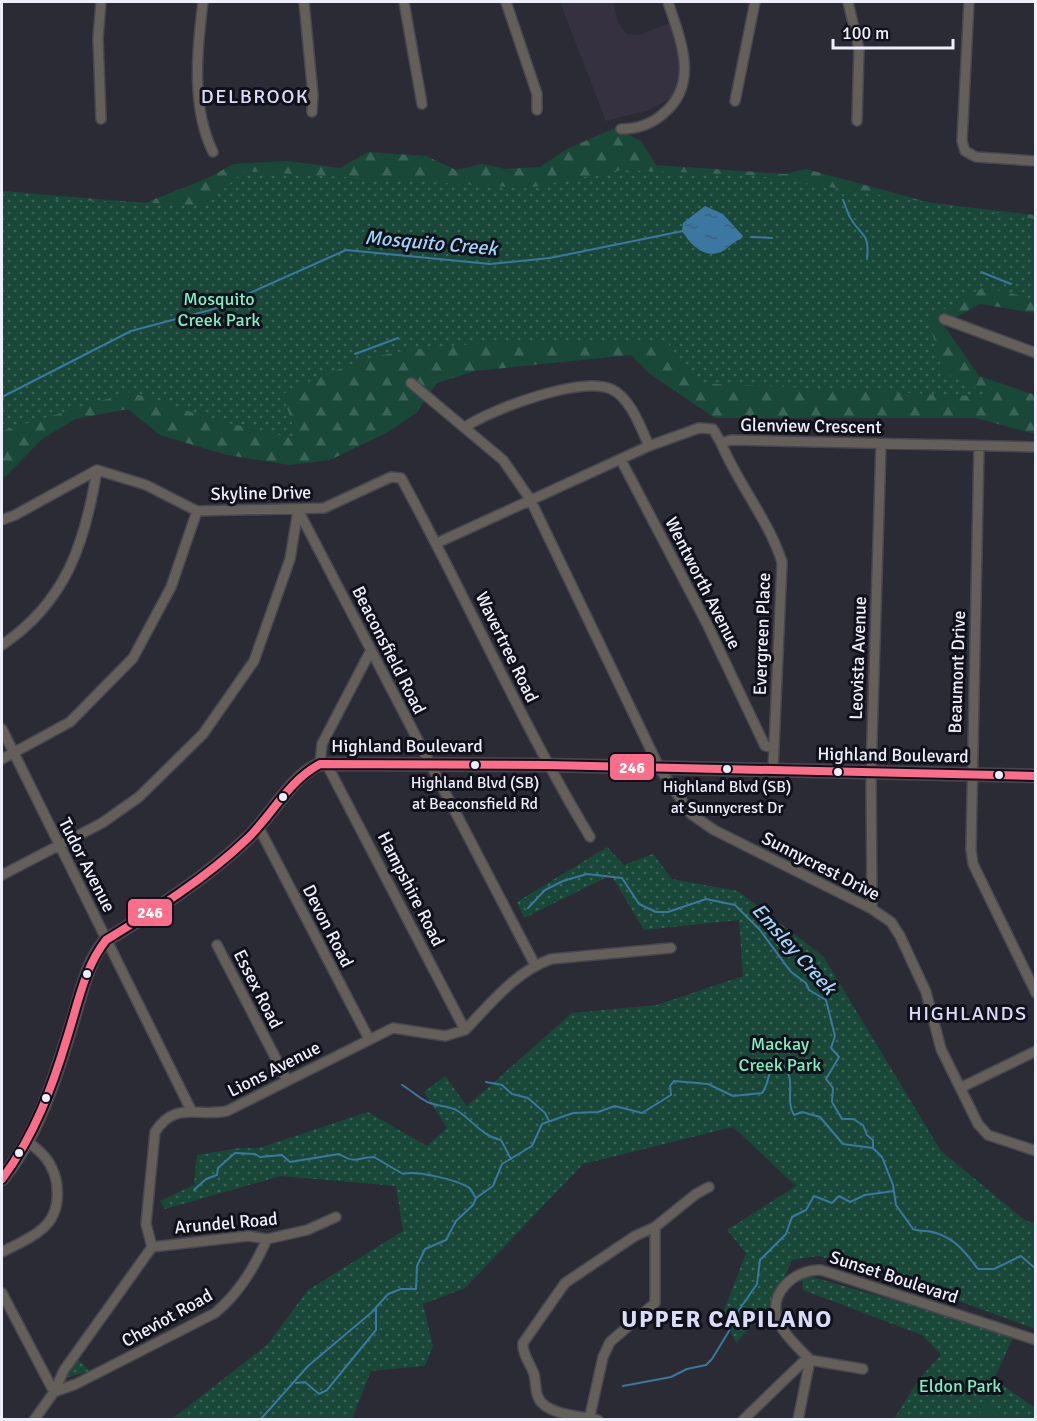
<svg xmlns="http://www.w3.org/2000/svg" width="1037" height="1421" viewBox="0 0 1037 1421" font-family="Signika,sans-serif">
<style>
.commercial{fill:#353141}
.forest{fill:url(#forest-firs)}
.park{fill:url(#park-dots)}
.pitch{fill:#194839}
.water{fill:url(#water-ripples)}
.lines{fill:none;stroke-linecap:round;stroke-linejoin:round}
.stream{stroke:#3b77a1;stroke-width:2}
.minor-casing{stroke:#474751;stroke-width:12}
.tertiary-casing{stroke:#474751;stroke-width:15}
.minor{stroke:#645f59;stroke-width:9}
.tertiary{stroke:#645f59;stroke-width:12}
.bus-1-casing{stroke:#10111a;stroke-width:12}
.bus-1{stroke:#fb6d88;stroke-width:8}
.bus-dot{fill:#eeeefd;stroke:#10111a;stroke-width:2}
.labels{text-anchor:middle;dominant-baseline:central;stroke-width:6;stroke-linejoin:round;paint-order:stroke}
.bus-label{font-size:16px;fill:#eeeefd;stroke:#10111a}
.park-label{font-size:18px;fill:#7cf1c0;stroke:#10111a}
.street-label{font-size:18px;fill:#eeeefd;stroke:#10111a}
.neighbourhood-label{font-size:20px;letter-spacing:1.5px;fill:#dbdcf8;stroke:#10111a}
.water-label{font-size:20px;font-style:italic;fill:#a0d3fa;stroke:#10111a}
.district-label{font-size:24px;font-weight:bold;letter-spacing:1.5px;fill:#dbdcf8;stroke:#10111a}
.line-badge{stroke:#10111a;stroke-width:2}
.badge-label{font-size:16px;text-anchor:middle;font-weight:bold;fill:#fff}
</style>
<defs>
<pattern id="forest-firs" width="22" height="20" patternUnits="userSpaceOnUse" patternTransform="scale(1.5)"><rect width="22" height="20" fill="#194839"/><path d="M5 1l3.5 6h-7zM16 11l3.5 6h-7z" fill="#3b6357"/></pattern>
<pattern id="park-dots" width="8" height="8" patternUnits="userSpaceOnUse" patternTransform="scale(1.5)"><rect width="8" height="8" fill="#194839"/><path d="M2 2h.1M6 6h.1" fill="none" stroke="#3b6357" stroke-width="1.8" stroke-linecap="round"/></pattern>
<pattern id="water-ripples" width="26" height="14" patternUnits="userSpaceOnUse" patternTransform="scale(1.5)"><rect width="26" height="14" fill="#3b77a1"/><path d="M2 4q2-2 4 0t4 0M15 11q2-2 4 0t4 0" fill="none" stroke="#40617b"/></pattern>
</defs>
<rect width="100%" height="100%" fill="#2b2b36"/>
<path class="commercial" d="M560,2H613L618,22L626,34L639,35L670,23L686,72L679,94L646,111L606,121Z"/>
<path class="forest" d="M615,128L641,141L656,165L785,174L806,169L931,203L1035,215V313L980,304L943,324L979,376L1035,395V434L976,418H715L650,374L631,355L475,371L437,383L416,413L386,433L330,460L290,465L227,455L160,435L128,409L75,419L41,440L5,477H2V191L145,203L210,177L233,164L287,161L340,168L368,152L426,156L456,170L482,164L505,169L540,167L567,149Z"/>
<path class="park" d="M621,170L753,175L1035,219V299L984,287L928,318L943,372L994,397L697,383L667,342C583,342 496,339 412,350C366,355 324,375 283,394L297,439L219,421L130,392L2,431V191L25,193L46,199L206,205L244,171L528,188Z
M607,847L624,865L653,854L672,879L738,891L823,956L941,1151L1026,1221L1035,1223V1329L876,1270L818,1256L792,1260L773,1303L736,1343L723,1313L746,1253L727,1230L796,1186L733,1127L583,1164L465,1288L423,1304L433,1346L425,1366L371,1371L352,1419H172L267,1345L308,1290L403,1231L396,1186L281,1176L165,1209L160,1201L194,1185L197,1155L239,1148H259L368,1112L427,1146L447,1128L424,1092L445,1076L467,1106L572,1013L657,1005L743,976L739,920L644,930L611,875L524,918L517,902Z
M802,1274L958,1319L1013,1338L994,1379L1035,1408V1419H894L919,1379L941,1355L922,1335L803,1290Z
M76,1358L90,1371L68,1377L66,1376Z"/>
<path class="pitch" d="M988,1403L1007,1419H976Z"/>
<path class="water" d="M705,206L723,214L743,236L741,239C732,242 729,248 721,252C704,259 690,244 682,231L683,223Z"/>
<g class="lines">
<path class="stream" d="M843,200C846,206 847,213 851,219C862,237 870,233 867,259
M751,237L772,238
M981,272L1011,284
M355,354L398,338
M2,397L131,331L214,309L346,250L490,264L550,258L683,231
M528,908L545,890L563,881L587,874L622,878L639,904L656,912H668L706,899L735,905L760,930L791,972L806,983L809,990L826,1000L835,1036L831,1048L839,1057L826,1079L833,1088L832,1102L842,1119H853L863,1125L867,1135L873,1140V1148
M486,1082L502,1085L512,1094L528,1098L545,1113L549,1121
M402,1085C411,1090 421,1100 430,1103C439,1107 449,1105 458,1111C473,1121 482,1136 501,1140L511,1159
M194,1190L206,1179L217,1175L218,1168L235,1153L255,1154L260,1157L282,1155L290,1162L339,1154C358,1165 356,1157 374,1157L403,1174C416,1170 456,1180 468,1187C472,1189 473,1195 476,1198
M296,1383L305,1382L319,1394L327,1390L376,1330V1309
M623,1386L671,1377L687,1369L706,1365L712,1359L729,1331L732,1320L757,1284L760,1260L786,1234L792,1217L806,1210L814,1196L832,1203L839,1196L850,1202L865,1195L894,1191
M260,1420L308,1366L372,1312L388,1294L401,1289H416L417,1266L425,1249L446,1240L456,1221L473,1205L476,1198L493,1186L502,1164L532,1146L542,1124L573,1113L598,1112L615,1106L642,1113L671,1095L670,1086L674,1081L708,1084L733,1096L762,1093C769,1085 767,1072 775,1064L782,1065C798,1079 784,1099 794,1115L802,1112L820,1117L843,1144L873,1148L882,1157L893,1185L896,1205L913,1229C921,1232 928,1230 936,1233C956,1239 966,1253 978,1269H994L1021,1256L1036,1269"/>
<g class="minor-casing">
<path id="minor" d="M203,2C197,49 191,108 213,152
M304,2L313,95L312,112
M404,2L422,104
M506,2L537,94V110
M848,2L859,49L857,121
M969,2L962,141L965,151L976,157L1036,161
M735,101L755,2
M101,119L98,38L101,2
M621,129C637,129 652,124 664,113C700,83 680,39 668,2
M944,319L1036,353
M411,383L503,460L530,499L660,769L691,814L714,830L872,909L891,922L900,936L926,992L941,1049L978,1124L988,1135L1036,1151
M465,427C492,409 580,376 611,389C630,397 641,428 649,446
M721,443C738,484 768,519 782,562L773,770
M979,446L971,849L973,864L1036,993
M621,460L707,624L765,746L774,748
M298,510L535,965
M2,520L15,515L97,470L146,485L197,511L324,508L391,477L401,478C466,596 520,721 590,837
M437,543L649,446L699,428L713,429L721,443L731,440L1036,447
M2,645C66,602 85,543 97,470
M2,729L192,1112
M2,759L70,722L133,658L171,587L197,511
M326,763L465,1030
M320,764L322,744L371,650
M259,828L369,1039
M2,875L102,823L139,797L203,734L254,661L290,559L298,510
M872,909L871,773L881,444
M217,945L287,1080
M960,1088L1036,1051
M152,1247L248,1236L267,1239L307,1230L336,1217
M2,1252C15,1245 31,1239 42,1229C63,1212 61,1177 45,1157C40,1151 33,1146 27,1141
M2,1293L54,1392L76,1384L215,1313C239,1293 254,1268 267,1239
M810,1360C800,1349 785,1336 779,1323C766,1294 794,1269 821,1270L1036,1340
M34,1420L54,1392L64,1370L152,1247L146,1224L155,1132C175,1101 196,1117 227,1111L393,1028L445,1036L465,1030C491,1003 515,972 551,959L671,948
M589,1420L603,1357L610,1342L655,1303V1227
M598,1420C582,1416 545,1415 538,1397C535,1390 536,1381 534,1374C530,1363 522,1354 523,1343L565,1283L635,1236L655,1227L696,1194L709,1187
M743,1420L803,1362L810,1360L863,1369
M798,1420L810,1360"/>
</g>
<g class="tertiary-casing">
<path id="tertiary" d="M2,1179C39,1134 56,1075 73,1020C81,994 87,961 106,940C156,910 204,879 247,839C270,818 292,775 320,764L547,765L1036,776"/>
</g>
<use href="#minor" class="minor"/>
<use href="#tertiary" class="tertiary"/>
<g class="bus-1-casing">
<path id="bus-1" d="M2,1179C34,1136 52,1088 67,1038C78,1004 84,968 106,940C155,910 205,879 247,839C273,814 288,781 320,764L547,765L1036,776"/>
</g>
<use href="#bus-1" class="bus-1"/>
</g>
<g class="bus-dot">
<circle cx="475" cy="765" r="5"/>
<circle cx="727" cy="769" r="5"/>
<circle cx="838" cy="772" r="5"/>
<circle cx="999" cy="775" r="5"/>
<circle cx="283" cy="797" r="5"/>
<circle cx="87" cy="974" r="5"/>
<circle cx="46" cy="1098" r="5"/>
<circle cx="19" cy="1153" r="5"/>
</g>
<g class="labels">
<g class="bus-label">
<text x="475" y="783">Highland Blvd (SB)<tspan x="475" dy="21">at Beaconsfield Rd</tspan></text>
<text x="727" y="787">Highland Blvd (SB)<tspan x="727" dy="21">at Sunnycrest Dr</tspan></text>
</g>
<g class="park-label">
<text x="219" y="299">Mosquito<tspan x="219" dy="21">Creek Park</tspan></text>
<text x="780" y="1044">Mackay<tspan x="780" dy="21">Creek Park</tspan></text>
<text x="960" y="1386">Eldon Park</text>
</g>
<g class="street-label">
<text transform="translate(811 426) rotate(1)">Glenview Crescent</text>
<text transform="translate(261 493) rotate(-1)">Skyline Drive</text>
<text transform="translate(703 583) rotate(63)">Wentworth Avenue</text>
<text transform="translate(762 634) rotate(-88)">Evergreen Place</text>
<text transform="translate(507 647) rotate(64)">Wavertree Road</text>
<text transform="translate(389 650) rotate(63)">Beaconsfield Road</text>
<text transform="translate(858 658) rotate(-88)">Leovista Avenue</text>
<text transform="translate(957 672) rotate(-88)">Beaumont Drive</text>
<text x="407" y="746">Highland Boulevard</text>
<text transform="translate(893 755) rotate(1)">Highland Boulevard</text>
<text transform="translate(87 865) rotate(63)">Tudor Avenue</text>
<text transform="translate(821 866) rotate(27)">Sunnycrest Drive</text>
<text transform="translate(411 889) rotate(63)">Hampshire Road</text>
<text transform="translate(328 926) rotate(63)">Devon Road</text>
<text transform="translate(258 989) rotate(63)">Essex Road</text>
<text transform="translate(274 1069) rotate(-27)">Lions Avenue</text>
<text transform="translate(226 1223) rotate(-5)">Arundel Road</text>
<text transform="translate(894 1277) rotate(18)">Sunset Boulevard</text>
<text transform="translate(167 1318) rotate(-29)">Cheviot Road</text>
</g>
<g class="neighbourhood-label">
<text x="255" y="96">DELBROOK</text>
<text x="968" y="1013">HIGHLANDS</text>
</g>
<g class="water-label">
<text transform="translate(431 243) rotate(5)">Mosquito Creek</text>
<text transform="translate(794 949) rotate(48)">Emsley Creek</text>
</g>
<g class="district-label">
<text x="727" y="1319">UPPER CAPILANO</text>
</g>
</g>
<g class="line-badge">
<rect x="609" y="753" width="46" height="28" rx="6" fill="#fb6d88"/>
<rect x="127" y="898" width="46" height="29" rx="6" fill="#fb6d88"/>
</g>
<g class="badge-label">
<text x="632" y="773">246</text>
<text x="150" y="918">246</text>
</g>
<rect width="1037" height="1421" fill="none" stroke="#eeeefd" stroke-width="6"/>
<path d="M833 39v9h120v-9" fill="none" stroke="#eeeefd" stroke-width="3"/>
<text x="842" y="39" font-size="18" fill="#eeeefd" stroke="#10111a" stroke-width="4.5" paint-order="stroke">100 m</text>
</svg>
